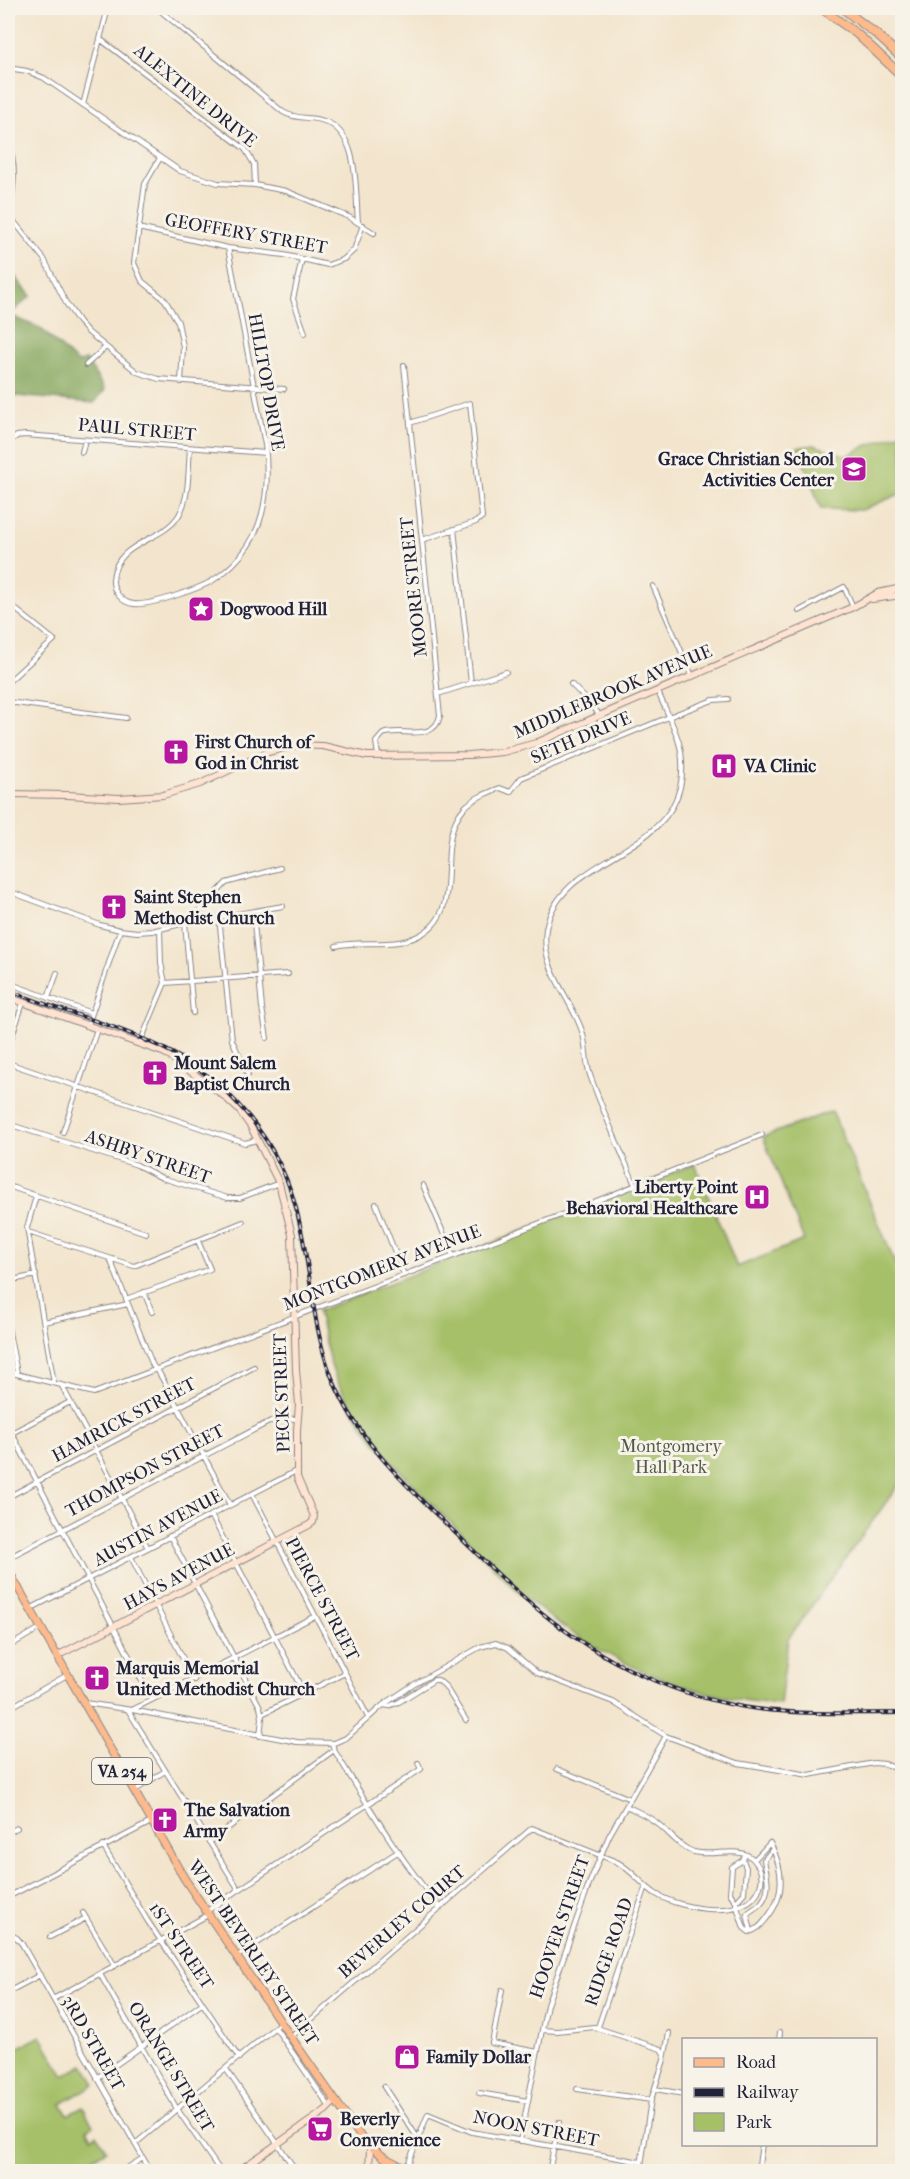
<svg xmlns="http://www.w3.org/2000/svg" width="910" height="2179" viewBox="0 0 910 2179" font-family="'IM FELL French Canon',serif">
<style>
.green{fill:#a5c067;stroke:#647151;stroke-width:1.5}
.forest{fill:#84a65c;stroke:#53644c;stroke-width:1.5}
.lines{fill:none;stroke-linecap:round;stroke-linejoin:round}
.street-casing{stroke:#8a8484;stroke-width:6}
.secondary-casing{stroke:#8a8484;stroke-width:8}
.primary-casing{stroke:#8a8484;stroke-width:9}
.highway-casing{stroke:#8a8484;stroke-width:10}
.street{stroke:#fff;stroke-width:4}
.secondary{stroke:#fee3d1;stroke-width:6}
.primary{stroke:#fcba8d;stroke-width:7}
.highway{stroke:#fcba8d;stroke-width:8}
.rail-casing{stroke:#22223b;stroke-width:4}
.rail{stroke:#f7f3e8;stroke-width:1.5;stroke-dasharray:4.5;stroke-linecap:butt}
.labels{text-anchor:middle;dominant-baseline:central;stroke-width:6;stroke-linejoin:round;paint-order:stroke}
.shield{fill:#f7f3e8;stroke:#62616f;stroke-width:1.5}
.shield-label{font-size:16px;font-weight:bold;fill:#22223b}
.street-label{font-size:18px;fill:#22223b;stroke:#f7f3e8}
.poi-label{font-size:18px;font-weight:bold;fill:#22223b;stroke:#f7f3e8;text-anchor:start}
.park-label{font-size:18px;fill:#50594a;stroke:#f7f3e8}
</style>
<rect width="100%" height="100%" fill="#f7f3e8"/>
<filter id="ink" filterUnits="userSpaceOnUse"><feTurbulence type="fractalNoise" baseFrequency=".0167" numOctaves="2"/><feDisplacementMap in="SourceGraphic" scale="12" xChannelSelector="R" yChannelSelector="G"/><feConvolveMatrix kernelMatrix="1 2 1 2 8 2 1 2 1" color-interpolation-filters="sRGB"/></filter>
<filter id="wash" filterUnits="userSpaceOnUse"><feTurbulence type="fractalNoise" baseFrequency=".008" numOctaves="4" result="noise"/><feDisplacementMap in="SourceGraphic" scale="24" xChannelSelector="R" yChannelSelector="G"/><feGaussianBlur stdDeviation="1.35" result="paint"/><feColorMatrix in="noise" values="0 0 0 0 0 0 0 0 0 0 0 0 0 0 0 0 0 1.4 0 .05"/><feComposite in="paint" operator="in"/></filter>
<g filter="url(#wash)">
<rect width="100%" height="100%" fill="#f3e5cd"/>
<path class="green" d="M902,433V493L862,510L821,509L803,461L795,448L814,445L847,456L866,446Z
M832,1111L902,1280V1480L788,1639L780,1704C685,1698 597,1659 525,1597C501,1576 479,1552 457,1529C413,1485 367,1442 339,1385C328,1363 324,1335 318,1311L695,1164L737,1267L804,1240L763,1137Z
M41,2036L64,2076L84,2065L95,2084L61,2104L68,2115L83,2107L93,2126L87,2129L92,2137L97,2134L106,2150L72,2171H8V2053Z"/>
<path class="forest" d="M8,268L31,296L9,315L40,328L78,363L86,360L105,390L94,403L8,395Z"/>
</g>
<g filter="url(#ink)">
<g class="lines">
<g class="street-casing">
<path id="street" d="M157,8L283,112C296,120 310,116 324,121C360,133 355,190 358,222
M100,39L245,149L254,164L255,185
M8,68L27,71L44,78L180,171L218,183L255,185L286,191L349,217L374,233
M83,105L108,8
M8,143C18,167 13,191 9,216
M160,158L145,184L134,263L142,281L165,300L178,322L183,347L181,382
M8,214L44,259L66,303L79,322L89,333L137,372L159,379L284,389
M138,228L228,248L284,255L328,265L344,259L354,250L363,225
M302,259L293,299L305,333
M86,365L106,347
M410,423L470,403L482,517L476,522L422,540
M8,442L17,436L25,435L266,453
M190,448C188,469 190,496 179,515C163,542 116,541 113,579C112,591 122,603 134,604C150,606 198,589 212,581C226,572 239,560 248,546C267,517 269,479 265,445L228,248
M82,452L85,440
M454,529L471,683
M653,586L692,676
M8,603L54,640L8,682
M799,611L844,587L853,607
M571,684L593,706L599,715
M438,694L506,672
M8,702L126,718
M378,755L376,742L383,734C401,727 434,743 440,716L404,365
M8,891L100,925L120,930L137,932L152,931L185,923L283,906
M253,912L262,1008L267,1038
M219,917L232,1040L248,1075
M336,946C363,939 392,949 418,936C469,911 431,845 464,808C474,798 487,793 500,788L510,792L521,778L676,714L713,700L728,699
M8,983L91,1013
M165,983L288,974
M48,998L57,973
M193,1013L185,923L202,909L226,883L280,868
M88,1025L120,930
M140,1043L165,983L161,963L160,929
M8,1048L23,1003
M8,1063L245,1143L257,1140
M8,1124L137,1165L162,1178L228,1198H240L279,1183
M63,1132L97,1029
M423,1185L453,1256
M635,1185C620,1149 603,1112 590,1075C585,1061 587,1045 582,1031C570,996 540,968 546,929C560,848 697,858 681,751C677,730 666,711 658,692
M8,1186L146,1233
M36,1196L27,1228L54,1383
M376,1204L404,1275
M28,1232L134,1266L243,1222
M110,1259L153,1366L158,1371L167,1387L230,1505
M8,1281L36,1275
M144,1292L152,1312
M126,1299L210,1269L198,1241
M44,1322L128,1304
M8,1327L17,1373
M8,1372L94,1393L561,1215L762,1135
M62,1386L148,1548
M8,1426L152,1700
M8,1435L70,1402
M252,1494L368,1717
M8,1497L254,1367
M211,1515L304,1693
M170,1536L260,1707L262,1718L260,1736
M131,1557L194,1680
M8,1558L271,1421L280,1418L297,1419
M8,1585L14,1581
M30,1609L298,1470
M8,1647L40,1628
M85,1703L132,1710L297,1742L334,1743L346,1738L383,1705L413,1685L480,1647L496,1643L508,1648L537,1673L613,1702L666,1736L738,1763L809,1775L874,1763L885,1764L902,1771
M383,1705L389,1706L399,1702L434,1680H438L445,1686L466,1720
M8,1709L67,1675
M128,1710L239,1890
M132,1710L315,1616
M262,1714L345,1673
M332,1743L334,1750C367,1803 399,1859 440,1907
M557,1769L630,1799
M134,1791L165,1771
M8,1833L17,1828
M209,1842L334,1750
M103,1846L147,1920L239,2058
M754,1860L770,1843
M8,1897L151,1822
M736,1902L744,1893L746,1868L743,1860
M736,1907V1902L730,1893L732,1867L743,1860L745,1854
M737,1907L744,1928L749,1932C758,1930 762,1924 767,1918C786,1895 783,1868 770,1843
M207,1911L421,1769L418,1763
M83,1913L115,1966
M751,1931L747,1914C751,1910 756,1908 760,1904C772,1892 767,1875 764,1860L773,1849
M8,1933L17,1938L22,1944L151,2172
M50,1937L86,1918
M236,1957L399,1851
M100,1974L177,2109L221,2172
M502,1990L492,2043L538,2052
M8,1992L40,1975
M53,1999L208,1915
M275,2027L329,2106
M598,2027L646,1886
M542,2030L557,2031L594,2027L655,2047L661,2049L664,2054
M291,2037L532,1828L617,1862C632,1870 642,1885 656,1894C680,1909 748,1922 760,1887C764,1876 760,1866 752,1858C738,1846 713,1857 694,1852C678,1847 668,1830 654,1821C646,1815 636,1811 626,1806
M779,2040L780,2032
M226,2069L297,2172
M97,2078L203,2003
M384,2087L417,2137
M577,2089L651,2100
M655,2089L684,2094
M479,2093L528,2101
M520,2141L547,2005L589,1884L609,1836L666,1736
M135,2144L280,2023
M406,2169L428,2114L472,2132L641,2162
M121,2172L143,2158
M549,2172L559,2122
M640,2172L651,2100L664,2060L669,2033
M758,2172L762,2144"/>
</g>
<g class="secondary-casing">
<path id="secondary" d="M872,599L902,595
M8,794L68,795L119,798L163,795L200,784L268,752L296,745L323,746L367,756L469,755L503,752L536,743L853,607L878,593L902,588
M8,997L165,1053L223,1095L239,1110L251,1127L279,1183L292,1235L296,1370L299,1404L297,1430V1477L314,1516L313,1522L309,1525L57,1656
M237,2172L326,2110L335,2101
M369,2172L370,2147"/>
</g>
<g class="primary-casing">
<path id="primary" d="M8,1570L184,1878L281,2023L363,2140L385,2158L413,2172"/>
</g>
<g class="highway-casing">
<path id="highway" d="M821,8L857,34L902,76
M842,8L876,34L902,58"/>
</g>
<use href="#street" class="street"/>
<use href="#secondary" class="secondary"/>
<use href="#primary" class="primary"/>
<use href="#highway" class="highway"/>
<g class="rail-casing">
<path id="rail" d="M8,990C88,1023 176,1035 237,1103C269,1137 291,1179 300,1225C311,1272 312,1321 328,1367C351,1433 399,1479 448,1526C479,1555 508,1586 541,1612C603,1663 678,1698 757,1709C805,1715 854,1713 902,1713"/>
</g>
<use href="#rail" class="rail"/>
</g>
</g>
<defs>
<g id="school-square" transform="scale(1.35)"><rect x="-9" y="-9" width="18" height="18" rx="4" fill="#b5179e" stroke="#f7f3e8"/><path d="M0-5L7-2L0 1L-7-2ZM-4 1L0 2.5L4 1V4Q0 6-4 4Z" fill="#fff"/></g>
<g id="sight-square" transform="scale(1.35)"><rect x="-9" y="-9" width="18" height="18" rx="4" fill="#b5179e" stroke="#f7f3e8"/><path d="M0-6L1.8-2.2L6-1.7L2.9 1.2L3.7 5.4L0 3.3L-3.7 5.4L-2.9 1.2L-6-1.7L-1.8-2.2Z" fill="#fff"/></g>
<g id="church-square" transform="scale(1.35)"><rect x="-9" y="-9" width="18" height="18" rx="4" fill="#b5179e" stroke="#f7f3e8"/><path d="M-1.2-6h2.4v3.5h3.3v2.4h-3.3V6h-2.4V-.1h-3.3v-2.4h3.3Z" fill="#fff"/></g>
<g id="hospital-square" transform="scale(1.35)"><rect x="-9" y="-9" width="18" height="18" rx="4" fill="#b5179e" stroke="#f7f3e8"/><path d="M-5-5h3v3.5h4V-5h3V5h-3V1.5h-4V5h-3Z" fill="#fff"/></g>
<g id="shop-square" transform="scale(1.35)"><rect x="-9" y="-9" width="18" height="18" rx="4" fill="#b5179e" stroke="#f7f3e8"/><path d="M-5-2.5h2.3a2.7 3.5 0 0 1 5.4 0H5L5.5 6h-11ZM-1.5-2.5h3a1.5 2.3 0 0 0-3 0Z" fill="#fff"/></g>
<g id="supermarket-square" transform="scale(1.35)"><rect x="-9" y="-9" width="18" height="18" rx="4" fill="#b5179e" stroke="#f7f3e8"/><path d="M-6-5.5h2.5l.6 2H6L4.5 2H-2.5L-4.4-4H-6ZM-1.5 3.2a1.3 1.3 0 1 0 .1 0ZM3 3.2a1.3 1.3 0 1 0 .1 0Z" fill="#fff"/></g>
</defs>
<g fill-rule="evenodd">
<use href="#school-square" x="854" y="469"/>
<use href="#sight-square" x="201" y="609"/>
<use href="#church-square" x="176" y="752"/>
<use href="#hospital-square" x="724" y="766"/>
<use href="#church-square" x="114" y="907"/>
<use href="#church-square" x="155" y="1073"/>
<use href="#hospital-square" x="757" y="1197"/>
<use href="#church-square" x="97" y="1678"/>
<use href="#church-square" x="165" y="1820"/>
<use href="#shop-square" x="407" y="2057"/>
<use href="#supermarket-square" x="320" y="2129"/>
</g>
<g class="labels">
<rect class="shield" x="92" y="1758" width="60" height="26" rx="4.5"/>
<g class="shield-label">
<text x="122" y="1771">VA 254</text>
</g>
<g class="street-label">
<text transform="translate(195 96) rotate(39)">ALEXTINE DRIVE</text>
<text transform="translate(246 234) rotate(10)">GEOFFERY STREET</text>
<text transform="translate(266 382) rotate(80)">HILLTOP DRIVE</text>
<text transform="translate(137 430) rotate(5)">PAUL STREET</text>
<text transform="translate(414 587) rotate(-96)">MOORE STREET</text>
<text transform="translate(613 692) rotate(-23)">MIDDLEBROOK AVENUE</text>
<text transform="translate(581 738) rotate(-23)">SETH DRIVE</text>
<text transform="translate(148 1157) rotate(19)">ASHBY STREET</text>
<text transform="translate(382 1268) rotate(-21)">MONTGOMERY AVENUE</text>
<text transform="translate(282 1393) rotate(-92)">PECK STREET</text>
<text transform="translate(124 1420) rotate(-28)">HAMRICK STREET</text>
<text transform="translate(145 1471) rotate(-28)">THOMPSON STREET</text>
<text transform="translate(158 1528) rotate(-28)">AUSTIN AVENUE</text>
<text transform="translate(179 1577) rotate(-28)">HAYS AVENUE</text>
<text transform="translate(322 1599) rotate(62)">PIERCE STREET</text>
<text transform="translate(402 1922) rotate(-41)">BEVERLEY COURT</text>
<text transform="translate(560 1927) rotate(-71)">HOOVER STREET</text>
<text transform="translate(181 1946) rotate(56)">1ST STREET</text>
<text transform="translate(609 1952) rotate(-71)">RIDGE ROAD</text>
<text transform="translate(253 1953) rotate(56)">WEST BEVERLEY STREET</text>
<text transform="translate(93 2043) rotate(60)">3RD STREET</text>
<text transform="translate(171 2067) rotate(59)">ORANGE STREET</text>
<text transform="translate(536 2129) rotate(11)">NOON STREET</text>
</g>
<g class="poi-label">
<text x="834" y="459" text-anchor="end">Grace Christian School<tspan x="834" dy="21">Activities Center</tspan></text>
<text x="220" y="609">Dogwood Hill</text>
<text x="195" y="742">First Church of<tspan x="195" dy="21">God in Christ</tspan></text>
<text x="744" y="766">VA Clinic</text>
<text x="134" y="897">Saint Stephen<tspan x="134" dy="21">Methodist Church</tspan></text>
<text x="174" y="1063">Mount Salem<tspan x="174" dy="21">Baptist Church</tspan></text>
<text x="738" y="1187" text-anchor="end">Liberty Point<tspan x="738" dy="21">Behavioral Healthcare</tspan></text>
<text x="116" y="1668">Marquis Memorial<tspan x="116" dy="21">United Methodist Church</tspan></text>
<text x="184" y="1810">The Salvation<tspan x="184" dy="21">Army</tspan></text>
<text x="426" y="2057">Family Dollar</text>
<text x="340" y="2119">Beverly<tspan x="340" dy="21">Convenience</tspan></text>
</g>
<g class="park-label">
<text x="671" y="1446">Montgomery<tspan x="671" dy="21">Hall Park</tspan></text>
</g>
</g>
<rect width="910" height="2179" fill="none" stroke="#f7f3e8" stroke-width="30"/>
<rect x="682" y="2038" width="195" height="108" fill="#f7f3e8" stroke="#a29fa3" stroke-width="1.5"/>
<rect x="694" y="2058" width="30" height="9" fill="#fcba8d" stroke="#a29fa3" stroke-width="1.5"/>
<text x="736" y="2068" font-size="18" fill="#22223b">Road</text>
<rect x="694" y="2088" width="30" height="9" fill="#22223b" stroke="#a29fa3" stroke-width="1.5"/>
<text x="736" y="2098" font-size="18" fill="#22223b">Railway</text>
<rect x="694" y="2113" width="30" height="18" fill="#a5c067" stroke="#a29fa3" stroke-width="1.5"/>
<text x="736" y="2128" font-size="18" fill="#22223b">Park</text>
</svg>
